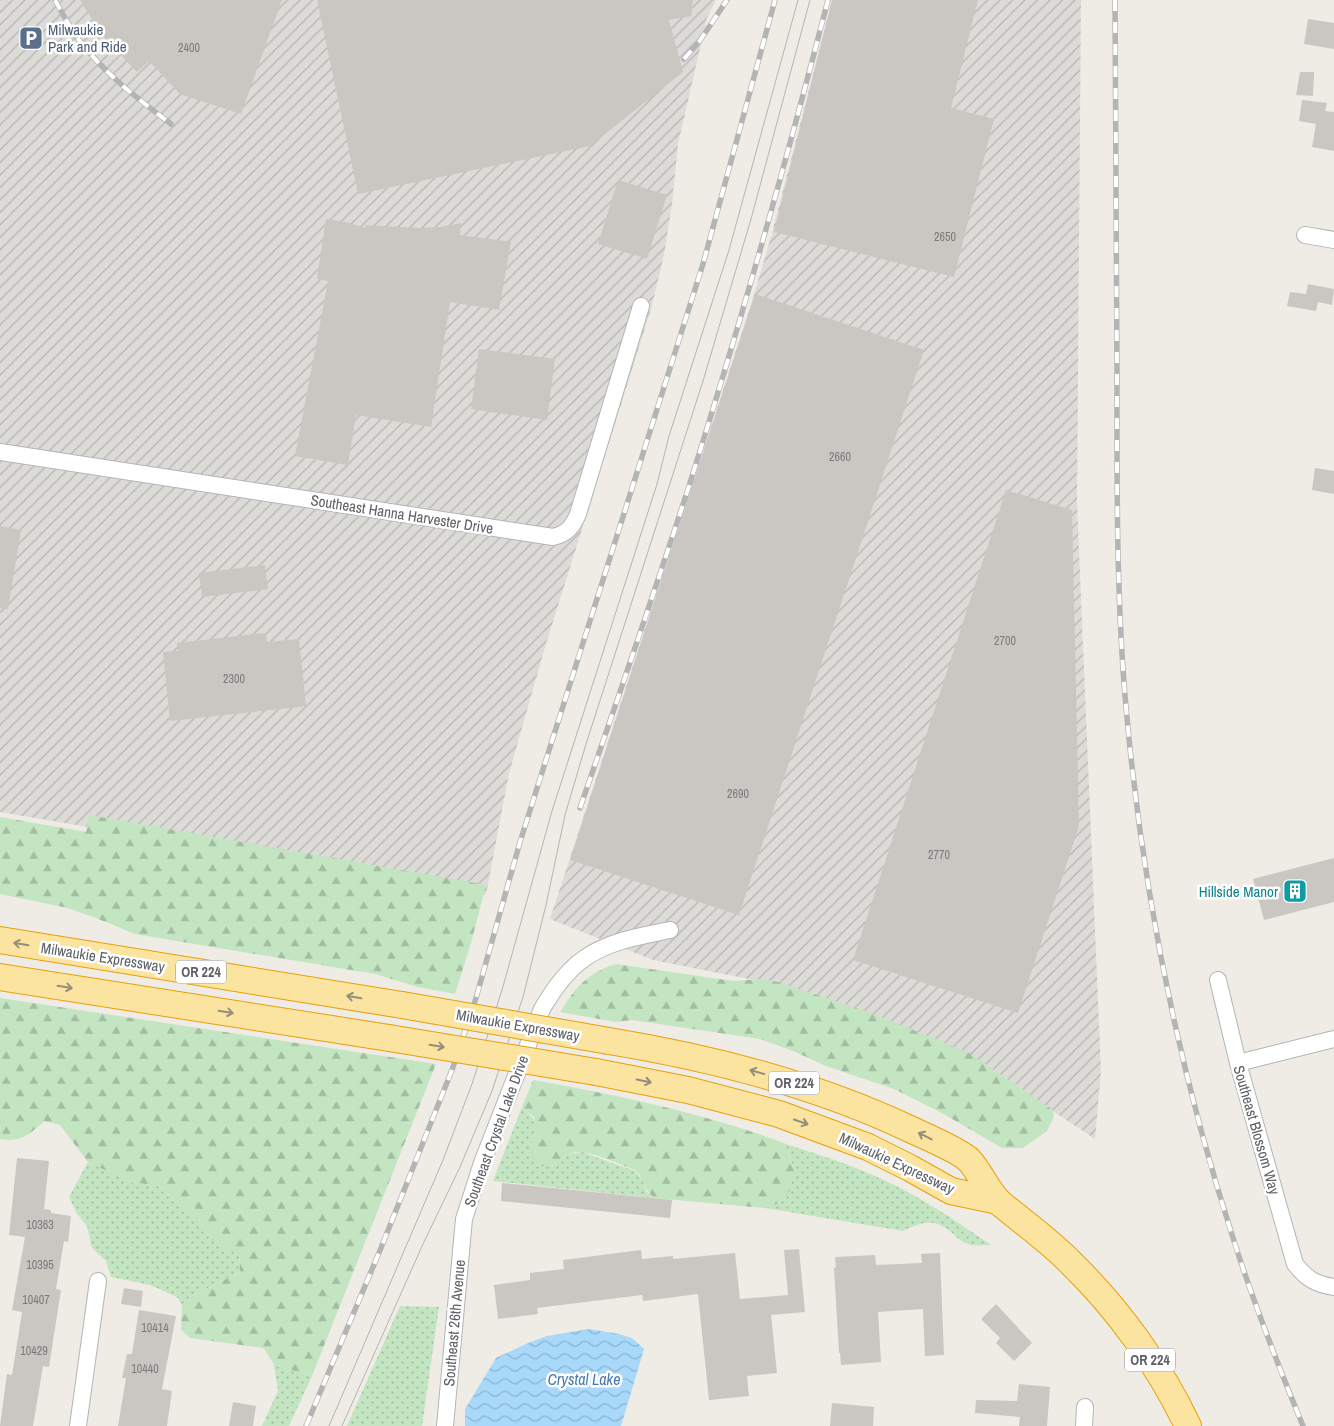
<svg xmlns="http://www.w3.org/2000/svg" width="1334" height="1426" viewBox="0 0 1334 1426" font-family="'Archivo Narrow',sans-serif">
<style>
.industrial{fill:url(#industrial-furrows)}
.grass{fill:url(#grass-dots)}
.forest{fill:url(#forest-firs)}
.water{fill:url(#water-waves)}
.building{fill:#cac7c2}
.lines{fill:none;stroke-linecap:round;stroke-linejoin:round}
.minor-casing{stroke:#b2b5b9;stroke-width:18}
.trunk-casing{stroke:#ea9e09;stroke-width:28}
.minor{stroke:#fff;stroke-width:16}
.trunk{stroke:#fae4a0;stroke-width:26}
.tram{stroke:#b3b4b5;stroke-width:1}
.rail-casing{stroke:#b3b4b5;stroke-width:5.5}
.rail{stroke:#fff;stroke-width:4;stroke-dasharray:11;stroke-linecap:butt}
.trunk-bridge-casing{stroke:#ea9e09;stroke-width:28;stroke-linecap:butt}
.trunk-bridge{stroke:#fae4a0;stroke-width:26}
.oneway{stroke:#948e7a}
.labels{text-anchor:middle;dominant-baseline:central;stroke-width:5;stroke-linejoin:round;paint-order:stroke}
.number-label{font-size:12px;fill:#787a7c}
.shield{fill:#fff;stroke:#8e9093;stroke-width:1}
.shield-label{font-size:14px;font-weight:bold;fill:#5d6065}
.service-label{font-size:15px;fill:#4e5e75;stroke:#fff;text-anchor:start}
.street-label{font-size:15px;fill:#5d6065;stroke:#fff}
.culture-label{font-size:15px;fill:#0d838f;stroke:#fff;text-anchor:end}
.water-label{font-size:16px;font-style:italic;fill:#457aae;stroke:#fff}
</style>
<defs>
<pattern id="industrial-furrows" width="10" height="10" patternUnits="userSpaceOnUse" patternTransform="scale(1.25)"><rect width="10" height="10" fill="#dddbd7"/><path d="M-1 1l2-2M0 10L10 0M9 11l2-2" fill="none" stroke="#b6b5b2"/></pattern>
<pattern id="grass-dots" width="8" height="8" patternUnits="userSpaceOnUse" patternTransform="scale(1.25)"><rect width="8" height="8" fill="#c3e5c2"/><path d="M2 2h.1M6 6h.1" fill="none" stroke="#a2bda1" stroke-width="1.8" stroke-linecap="round"/></pattern>
<pattern id="forest-firs" width="22" height="20" patternUnits="userSpaceOnUse" patternTransform="scale(1.25)"><rect width="22" height="20" fill="#c3e5c2"/><path d="M5 1l3.5 6h-7zM16 11l3.5 6h-7z" fill="#a2bda1"/></pattern>
<pattern id="water-waves" width="16" height="10" patternUnits="userSpaceOnUse" patternTransform="scale(1.25)"><rect width="16" height="10" fill="#a8d9fb"/><path d="M0 5q4-4 8 0t8 0" fill="none" stroke="#8cb3cf"/></pattern>
</defs>
<rect width="100%" height="100%" fill="#eeece5"/>
<path class="industrial" d="M0,0H716L707,18L678,144L672,204L664,255L651,309L546,644L509,773L486,895L0,812Z
M832,0H1081L1077,503L1101,1071L1095,1139L971,1057L774,984L653,960L550,919L754,295L772,233Z"/>
<path class="grass" d="M522,1107C541,1123 535,1125 531,1148L552,1166L569,1154L582,1152L635,1171L643,1181L647,1192L654,1198L493,1181Z
M784,1143C812,1153 841,1161 868,1173C912,1191 952,1218 991,1245C984,1245 977,1246 971,1245C963,1243 957,1238 951,1232C934,1218 922,1222 903,1231L765,1208L780,1203L794,1169Z
M88,1162L131,1182L158,1186L197,1217L212,1240L239,1255L240,1272L190,1297L182,1305L177,1297L150,1285L111,1277L106,1261L92,1248L87,1226L77,1214L69,1197Z
M400,1306L439,1307L422,1426H347Z
M274,1365L312,1376L289,1426H262L278,1391Z"/>
<path class="forest" d="M89,815L486,885L471,943L455,994L418,987L375,974L135,934L96,918L68,908L0,894V817L86,832Z
M616,964L733,981L761,979L778,982L874,1014L969,1053L1053,1110L1054,1116L1047,1131L1023,1148H1002L942,1113L894,1089L826,1066L793,1051L760,1039L632,1020L616,1022L560,1012C576,987 587,973 616,964Z
M0,998L436,1064L312,1376L274,1365L264,1348L190,1338L181,1330L182,1305L190,1297L240,1272L239,1255L212,1240L197,1217L158,1186L131,1182L88,1162L60,1125L44,1121C30,1134 21,1143 0,1139Z
M533,1080C618,1095 703,1113 784,1143L794,1170L791,1189L780,1203L765,1208L654,1198C644,1190 643,1175 634,1170C624,1165 592,1153 582,1152C559,1149 559,1177 533,1162L531,1148L535,1124L534,1117L522,1107Z"/>
<path class="water" d="M589,1329L619,1334L632,1338L644,1349L621,1426H465V1409L496,1358L528,1343L547,1336Z"/>
<path class="building" d="M80,0H282L241,114L180,94L149,61L137,72L103,36Z
M317,0H693L691,16L669,20L683,72L590,146L358,194Z
M832,0H978L951,108L994,119L954,277L774,232Z
M1308,19L1334,23V49L1304,44Z
M1300,72H1314L1313,96L1296,95Z
M1302,100L1327,103L1325,111L1334,112V151L1312,147L1316,124L1299,121Z
M618,180L667,195L647,259L598,244Z
M326,219L345,222L366,228L365,225L420,228L440,227L461,223L460,235L511,242L499,310L450,302L431,427L356,415L348,465L295,456L328,281L317,279Z
M1308,284L1334,289L1332,305L1318,302L1316,311L1287,306L1290,292L1306,294Z
M755,294L924,350L739,915L570,860Z
M479,349L555,359L547,420L471,409Z
M1315,468L1334,471V494L1312,490Z
M1006,490L1072,510L1079,826L1018,1013L853,960Z
M0,526L21,530L8,609L0,608Z
M265,565L268,589L202,597L199,573Z
M266,633L267,642L299,639L306,706L170,721L163,652L178,651L177,643Z
M1334,858V902L1264,920L1253,879Z
M17,1158L49,1161L44,1209L51,1210V1213L71,1216L68,1242L64,1241L56,1289L61,1290L49,1367L43,1366L33,1426H0L7,1374L12,1375L22,1312L12,1310L25,1237L9,1235Z
M502,1183L672,1200L670,1218L501,1201Z
M799,1249L805,1312L771,1315L777,1373L747,1376L749,1396L709,1400L698,1294L643,1301L642,1295L537,1308L538,1314L498,1319L494,1285L530,1280V1273L564,1269L563,1260L641,1250L642,1259L673,1256V1259L735,1253L740,1299L788,1295L784,1250Z
M940,1253L944,1355L925,1356L923,1309L878,1312L881,1362L841,1365L840,1353H839L834,1268L836,1267L835,1257L875,1255L876,1265L922,1263L921,1254Z
M124,1288L143,1291L141,1307L121,1304Z
M996,1304L1032,1343L1014,1361L996,1343L1000,1338L981,1319Z
M139,1310L176,1316L162,1389L172,1391L167,1426H118L126,1378H122L127,1354H132Z
M1019,1384L1050,1387L1047,1426H1019L1020,1417L975,1413L976,1400L1017,1401Z
M233,1402L256,1406L253,1426H229Z
M832,1403L874,1407L873,1426H830Z"/>
<g class="lines">
<g class="minor-casing">
<path id="minor" d="M1305,235L1334,240
M0,452L553,537C567,534 573,526 578,514L641,306
M1218,980L1238,1063L1295,1264C1307,1279 1315,1284 1334,1287
M1238,1063L1334,1039
M78,1426L98,1281
M445,1426L464,1219L482,1163L542,1009C553,990 567,970 585,958C609,941 641,936 670,930
M1084,1426L1085,1407"/>
</g>
<g class="trunk-casing">
<path id="trunk" d="M0,940L402,1005
M0,977L389,1038
M609,1041C713,1058 816,1084 912,1130C925,1136 960,1151 969,1160C981,1173 987,1191 1000,1203C1024,1223 1050,1241 1072,1264C1119,1310 1160,1367 1188,1426
M596,1072L688,1090L779,1114L868,1147L910,1168L951,1191L998,1201"/>
</g>
<use href="#minor" class="minor"/>
<use href="#trunk" class="trunk"/>
<path class="tram" d="M329,1426L443,1160L472,1084L502,990L552,811L657,484L669,436L729,250L798,0
M342,1426L423,1244L460,1167L492,1091L523,997L546,905L565,815L586,744L703,381L751,219L810,0"/>
<g class="rail-casing">
<path id="rail" d="M55,0C62,13 70,27 79,40C104,73 138,99 171,124
M1115,0C1116,124 1116,248 1117,372C1117,483 1116,595 1126,707C1142,888 1178,1068 1234,1241C1254,1304 1278,1365 1303,1426
M684,59L699,42L727,0
M580,808C617,701 654,594 689,486C740,325 786,163 828,0
M306,1426L381,1248L452,1070L476,998L520,842L703,264L775,0"/>
</g>
<use href="#rail" class="rail"/>
<g class="trunk-bridge-casing">
<path id="trunk-bridge" d="M402,1005L609,1041
M389,1038L596,1072"/>
</g>
<use href="#trunk-bridge" class="trunk-bridge"/>
</g>
<defs><path id="oneway-shaft" d="M-6 0H5M1.5-3L5.5 0L1.5 3" fill="none" stroke-width="1.6" stroke-linecap="round" stroke-linejoin="round" transform="scale(1.25)"/></defs>
<g class="oneway">
<use href="#oneway-shaft" transform="translate(21 944) rotate(-171)"/>
<use href="#oneway-shaft" transform="translate(65 987) rotate(9)"/>
<use href="#oneway-shaft" transform="translate(354 997) rotate(-171)"/>
<use href="#oneway-shaft" transform="translate(226 1012) rotate(9)"/>
<use href="#oneway-shaft" transform="translate(437 1046) rotate(9)"/>
<use href="#oneway-shaft" transform="translate(757 1072) rotate(-164)"/>
<use href="#oneway-shaft" transform="translate(644 1081) rotate(12)"/>
<use href="#oneway-shaft" transform="translate(801 1122) rotate(19)"/>
<use href="#oneway-shaft" transform="translate(925 1136) rotate(-153)"/>
</g>
<defs>
<g id="parking-square" transform="scale(1.25)"><rect x="-9" y="-9" width="18" height="18" rx="4" fill="#5c6f8a" stroke="#fff"/><path d="M-3.5-5.5H1a3.5 3.5 0 0 1 0 7H-1V5.5H-3.5ZM-1-3.4V-.6H.8a1.4 1.4 0 0 0 0-2.8Z" fill="#fff"/></g>
<g id="building-square" transform="scale(1.25)"><rect x="-9" y="-9" width="18" height="18" rx="4" fill="#0f9aa8" stroke="#fff"/><path d="M-4-6H4V6H1V3H-1V6H-4ZM-2.5-4.3h1.7v1.8h-1.7ZM.8-4.3h1.7v1.8H.8ZM-2.5-1h1.7V.8h-1.7ZM.8-1h1.7V.8H.8Z" fill="#fff"/></g>
</defs>
<g fill-rule="evenodd">
<use href="#parking-square" x="31" y="38"/>
<use href="#building-square" x="1295" y="891"/>
</g>
<g class="labels">
<g class="number-label">
<text x="189" y="48">2400</text>
<text x="945" y="237">2650</text>
<text x="840" y="457">2660</text>
<text x="1005" y="641">2700</text>
<text x="234" y="679">2300</text>
<text x="738" y="794">2690</text>
<text x="939" y="855">2770</text>
<text x="40" y="1225">10363</text>
<text x="40" y="1265">10395</text>
<text x="36" y="1300">10407</text>
<text x="155" y="1328">10414</text>
<text x="34" y="1351">10429</text>
<text x="145" y="1369">10440</text>
</g>
<g class="shield">
<rect x="176" y="960.5" width="50" height="23" rx="4"/>
<rect x="769" y="1071.5" width="50" height="23" rx="4"/>
<rect x="1125" y="1348.5" width="50" height="23" rx="4"/>
</g>
<g class="shield-label">
<text x="201" y="972">OR 224</text>
<text x="794" y="1083">OR 224</text>
<text x="1150" y="1360">OR 224</text>
</g>
<g class="service-label">
<text x="48" y="29">Milwaukie<tspan x="48" dy="17">Park and Ride</tspan></text>
</g>
<g class="street-label">
<text transform="translate(402 514) rotate(9)">Southeast Hanna Harvester Drive</text>
<text transform="translate(103 957) rotate(9)">Milwaukie Expressway</text>
<text transform="translate(518 1025) rotate(10)">Milwaukie Expressway</text>
<text transform="translate(1257 1130) rotate(74)">Southeast Blossom Way</text>
<text transform="translate(496 1131) rotate(-70)">Southeast Crystal Lake Drive</text>
<text transform="translate(897 1163) rotate(25)">Milwaukie Expressway</text>
<text transform="translate(454 1323) rotate(-85)">Southeast 26th Avenue</text>
</g>
<g class="culture-label">
<text x="1278" y="891">Hillside Manor</text>
</g>
<g class="water-label">
<text x="584" y="1379">Crystal Lake</text>
</g>
</g>
</svg>
